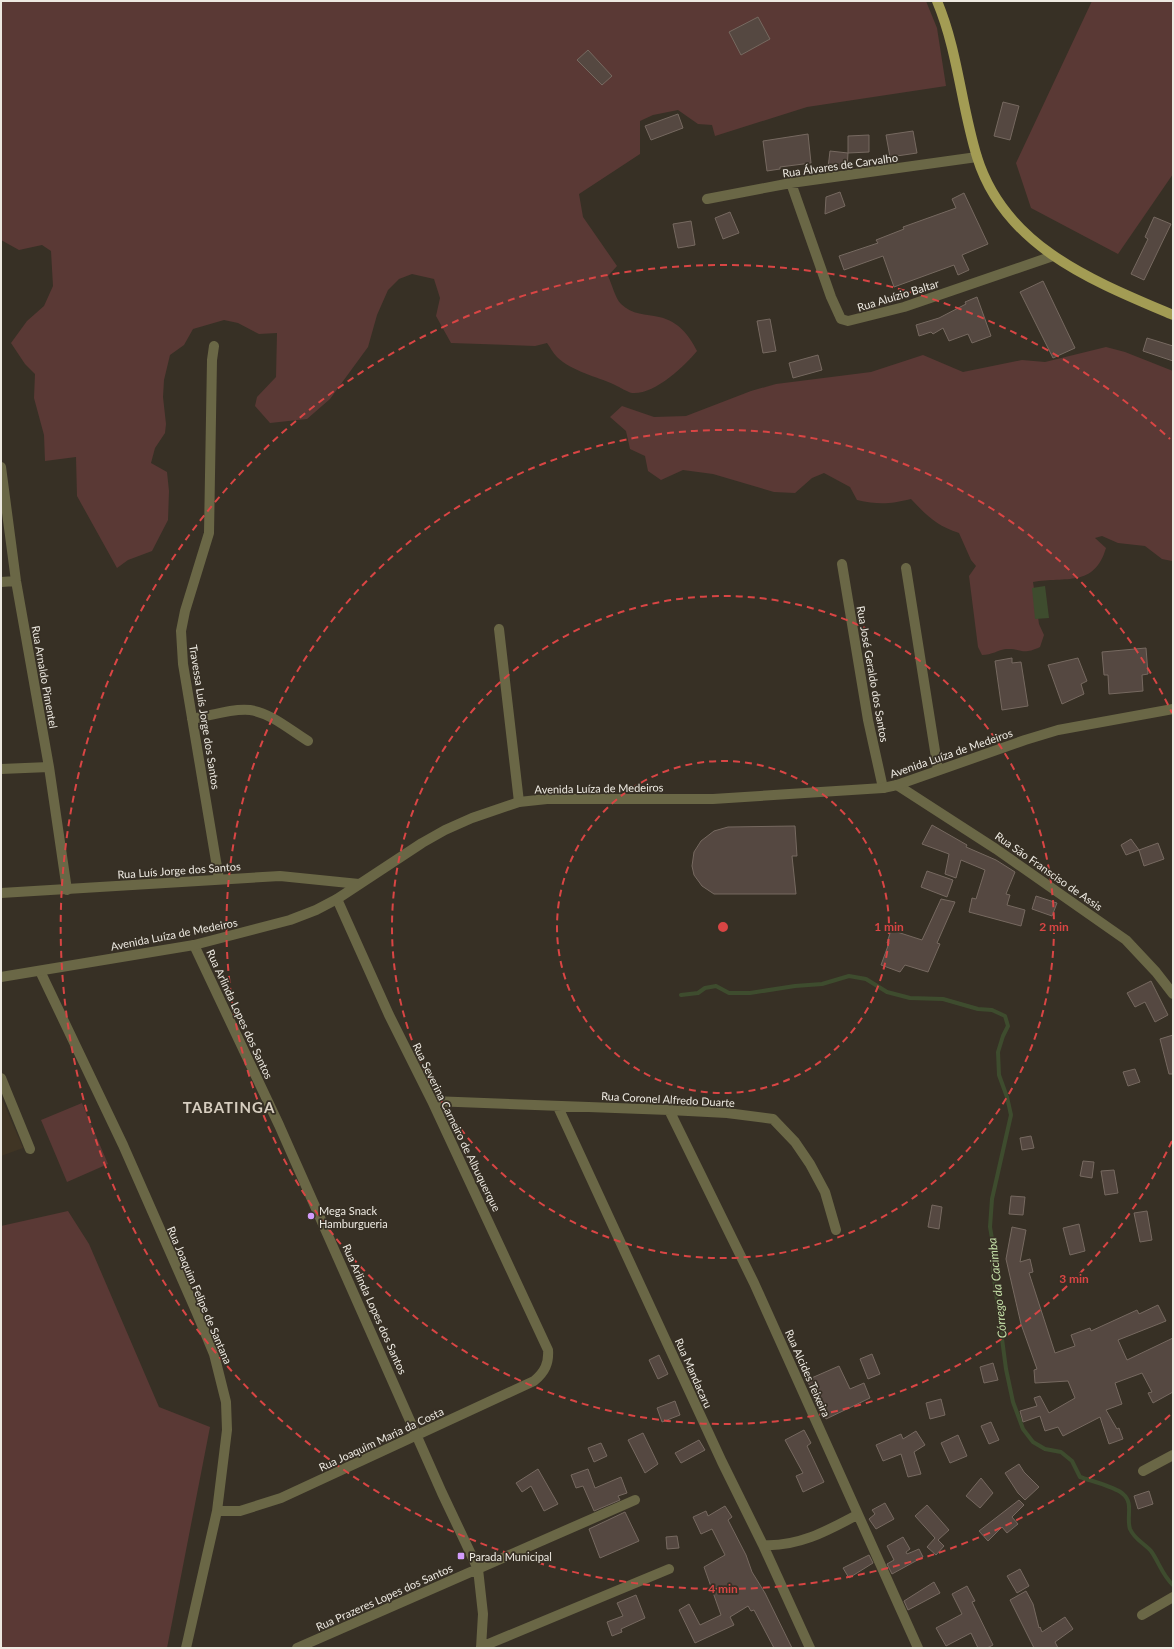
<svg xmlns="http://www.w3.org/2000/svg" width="1174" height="1649" viewBox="0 0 1174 1649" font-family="Lato,sans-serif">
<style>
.built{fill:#403524}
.green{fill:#5a3935}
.water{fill:#3e4c2e}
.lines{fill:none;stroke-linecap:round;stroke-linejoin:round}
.stream{stroke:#3e4c2e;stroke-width:4}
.building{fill:#554841;stroke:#766960}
.minor{stroke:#6a6746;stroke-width:10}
.tertiary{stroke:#6a6746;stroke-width:10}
.primary{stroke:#a39c54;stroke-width:10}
.ring{fill:none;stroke:#d94544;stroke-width:2;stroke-dasharray:7 5}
.poi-dot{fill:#d39cfc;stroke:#373025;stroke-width:1.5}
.labels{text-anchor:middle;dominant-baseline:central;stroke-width:3.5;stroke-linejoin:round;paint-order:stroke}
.street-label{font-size:11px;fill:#ede9e1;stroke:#373025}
.poi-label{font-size:11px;fill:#ede9e1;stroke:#373025;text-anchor:start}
.water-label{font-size:12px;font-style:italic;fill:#c4dfa7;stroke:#373025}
.district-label{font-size:15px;font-weight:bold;letter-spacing:1px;fill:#d7cec0;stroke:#373025}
.centre{fill:#d94544;stroke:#373025;stroke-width:2}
.ring-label{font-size:12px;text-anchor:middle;font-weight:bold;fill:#d94544;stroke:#373025;stroke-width:3.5;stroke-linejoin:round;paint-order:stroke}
</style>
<rect width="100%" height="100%" fill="#373025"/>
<path class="built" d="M1,1097L23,1148L1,1156Z"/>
<path class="green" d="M1,1H926L937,28L946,86L807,107L715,136L712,125L698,124L678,110L653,115L640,121V154L579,194L583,217L617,266L608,276C612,284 615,298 621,304C632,315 646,314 659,317C678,321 689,335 697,351C684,367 654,395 632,393C627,392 620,387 615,385C596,376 573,372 557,357C553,353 550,347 547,343L535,346L451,343L436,316L440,298L434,279L412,274L399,279L388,290L377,315L368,347L330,399L307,419L270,423L255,406L257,397L276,377L277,333L259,334L238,323L224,320L193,329L184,345L170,355L164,380L163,397L166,424L165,433L155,448L151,463L167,472L169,491L168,520L152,551L128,560L117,568L77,496L76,457L45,461L44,435L34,398L35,374L25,364L11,343L27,321L44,306L53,286L51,251L42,245L19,250L1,240Z
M1092,1H1173V174L1118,254L1031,208L1016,163Z
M1106,347L1125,352L1173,371V565L1172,561L1162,559L1145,546L1118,543L1102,536L1095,538L1106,548C1094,588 1066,576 1033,582L1039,624L1044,635L1040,647C1021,656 1022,648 1006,649C998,650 992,655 982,655L978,647L969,576L976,566L971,560L959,533C937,526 927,516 911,499C890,504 879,505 857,500L850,487L824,473L812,478L795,493L774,492L713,474L683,470L661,480L648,471L645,456L630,449L626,431L610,417L622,406L654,417L686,416L751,391L776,384L871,372L923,355L963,372L1022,360L1045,362Z
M82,1103L108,1164L67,1182L41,1120Z
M68,1211L89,1244L159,1407L210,1427L167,1648H1V1226Z"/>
<path class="water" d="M1045,586L1049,618L1035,619L1032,588Z"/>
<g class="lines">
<path class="stream" d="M681,995L698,993L705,988L716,986L729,993H750L795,986L822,984L849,976L866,979L887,992L910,998L943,999L978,1009L992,1010L1005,1016L1008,1026L1003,1036L998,1052L999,1075L1007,1097L1011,1115L992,1199L990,1227L994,1250L993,1270L1006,1369L1013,1402L1023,1429L1033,1442L1045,1449L1061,1452L1072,1461L1080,1477C1091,1481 1116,1487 1123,1494C1134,1503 1126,1517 1130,1529C1135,1540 1144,1543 1151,1551C1159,1562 1162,1575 1173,1585"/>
</g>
<path class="building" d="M758,17L770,39L741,55L729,32Z
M588,50L612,76L602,85L577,60Z
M1003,102L1019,106L1010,140L994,136Z
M678,114L683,128L651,140L645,126Z
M913,131L917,153L890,157L886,135Z
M808,134L811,163L780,167V169L767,171L763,141Z
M869,135V152L848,153V136Z
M830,151L848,153L847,169L828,168Z
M840,192L845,206L825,214L826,197Z
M964,193L988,244L962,255L969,270L958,275L954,265L894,287L883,256L844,270L839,256L878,243L876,240L904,229L903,227L956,208L952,199Z
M730,212L739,233L723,239L715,218Z
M1154,217L1171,224L1144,280L1131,274L1148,239L1145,237Z
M691,221L695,245L678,248L673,224Z
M1043,281L1075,348L1053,358L1020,292Z
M977,297L991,336L972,343L968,334L949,341L943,328L933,334L931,332L919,336L916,325L939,318L966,304L965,302Z
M770,319L776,351L763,353L757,321Z
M1147,338L1173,346V361L1143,351Z
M818,355L822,370L793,378L789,363Z
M1146,648L1148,674L1142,675L1143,691L1109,694L1108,675H1104L1102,652Z
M1012,658V663L1021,662L1028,706L1002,710L995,661Z
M1078,658L1087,681L1081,684L1084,694L1062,704L1048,665Z
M932,825L967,845L966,847L996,860L1015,872L1006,894L1010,895L1007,905L1025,910L1021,926L969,912L972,898L976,899L985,870L961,860L956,878L945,874L949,854L922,844Z
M795,826L797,856H792L796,894H714L702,886L694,875L692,866L694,852L701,841L714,831L728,827Z
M1131,839L1139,850L1126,855L1121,845Z
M1158,843L1164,859L1144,866L1139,850Z
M927,871L953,880L947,897L921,887Z
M1036,896L1057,903L1052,916L1032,909Z
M941,899L955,902L937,943L940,944L928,972L905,965L900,972L881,965L889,943H887L891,930L922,940Z
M1151,981L1168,1015L1155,1022L1145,1002L1135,1007L1127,993Z
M1173,1035V1074H1169L1160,1039Z
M1135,1069L1140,1082L1128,1086L1123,1072Z
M1031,1136L1034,1148L1022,1150L1020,1138Z
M1083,1161L1094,1162L1092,1178L1080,1176Z
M1114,1170L1118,1193L1105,1195L1101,1171Z
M1011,1196L1025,1197L1023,1215L1009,1214Z
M932,1205L942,1207L939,1229L928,1227Z
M1147,1211L1152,1240L1140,1242L1134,1213Z
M1079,1224L1085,1251L1070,1255L1063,1228Z
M1012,1227L1026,1230L1020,1262L1030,1259L1033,1272L1029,1273L1055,1353L1075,1346L1071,1335L1090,1328L1091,1331L1137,1310L1139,1314L1158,1305L1166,1321L1118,1340L1127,1360L1173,1338V1392L1153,1403L1148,1393L1152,1392L1142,1373L1115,1383L1122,1404L1106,1410L1117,1429L1119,1428L1123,1439L1109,1444L1100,1417L1063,1436L1058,1427L1045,1431L1040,1416L1023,1422L1020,1411L1037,1406L1034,1398L1040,1396L1049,1413L1075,1398L1068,1381L1035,1383L1034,1370L1037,1369L1021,1324L1006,1259Z
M872,1354L880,1374L868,1379L860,1359Z
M659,1355L668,1374L658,1379L649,1360Z
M993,1363L998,1380L984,1383L980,1367Z
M839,1366L850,1389L864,1383L870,1398L826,1419L807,1380Z
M941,1399L945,1415L930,1419L926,1403Z
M675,1401L680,1415L662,1422L657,1408Z
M991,1422L999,1440L989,1444L981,1426Z
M804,1430L811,1443L807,1446L824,1482L803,1492L796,1476L803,1473L785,1440Z
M916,1431L925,1445L914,1452L921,1474L908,1477L901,1454L883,1461L876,1445L901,1434L903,1439Z
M643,1433L658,1464L645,1473L628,1440Z
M958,1435L967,1456L950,1463L941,1443Z
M699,1440L705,1450L681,1463L675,1453Z
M601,1443L607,1456L594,1462L588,1448Z
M1019,1464L1024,1472L1039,1487L1025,1500L1018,1493L1005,1473Z
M538,1469L558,1504L544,1511L531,1486L522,1492L516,1483Z
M588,1469L595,1488L621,1477L627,1493L618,1496L620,1500L594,1511L583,1486L576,1488L571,1475Z
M981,1478L993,1493L980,1508L966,1496Z
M1149,1491L1153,1504L1138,1509L1134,1496Z
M1019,1500L1024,1505L1012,1517L1018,1524L1007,1533L1002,1527L988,1541L979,1531Z
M885,1503L894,1519L876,1529L869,1519L875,1514L872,1510Z
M927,1505L949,1530L938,1540L944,1546L936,1555L927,1547L935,1538L915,1516Z
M725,1506L732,1517L728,1520L746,1555L752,1572L765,1593L792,1648H774L754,1610L751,1611L748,1606L730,1617L734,1625L695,1643L679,1610L689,1604L700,1625L721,1615L704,1567L725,1555L712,1529L701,1534L693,1517L706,1511L708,1516Z
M625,1512L639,1541L600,1558L589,1529Z
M677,1536L679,1548L667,1549L666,1537Z
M903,1537L910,1549L906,1552L907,1554L919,1549L923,1557L892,1574L887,1564L894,1560L887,1546Z
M869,1555L873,1563L849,1578L843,1568Z
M1020,1569L1029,1586L1017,1593L1007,1576Z
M934,1582L940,1593L908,1610L904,1601Z
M967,1586L975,1601L972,1602L993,1645L987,1648H978L971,1633L946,1646L936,1628L962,1614L952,1594Z
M1026,1591L1033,1604L1039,1628L1040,1627L1042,1632L1065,1617L1073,1629L1055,1642L1058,1648H1034L1010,1600Z
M636,1595L645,1618L621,1629L622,1632L612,1636L607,1622L623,1616L617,1603Z"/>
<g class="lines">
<path class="minor" d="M791,183L831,297L841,319L848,321L904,307L1053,256
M707,199L791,183L977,157
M214,346L212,360L209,533L185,611L181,631L183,664L219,879
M1,467L16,581L49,767L67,890
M842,564L868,720L883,788
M906,568L938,770
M1,582L16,581
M499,629L519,802
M192,719C210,716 232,708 250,710C271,713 290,730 308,741
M1,769L49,767
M897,785L996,849L1126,940L1156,972L1173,994
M194,945L279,1125L442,1493L478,1569L483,1614L481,1648
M40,971L123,1145L196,1311L214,1354L226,1402L227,1430L217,1511L186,1648
M1,1078L30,1149
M432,1101L669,1110L727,1113L773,1119L795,1142L810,1164L825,1192L836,1230
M558,1107L722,1462L763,1545L810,1648
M669,1110L754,1283L918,1648
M1143,1471L1173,1455
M217,1511H240L281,1498L534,1381C545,1372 549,1363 548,1350L432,1101L389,1015L337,899
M763,1545C798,1547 827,1531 857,1515
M1142,1615L1173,1597
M481,1647L669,1569
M297,1648L635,1500"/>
<path class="tertiary" d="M1,893L280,876L359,884
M1,977L194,945L290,920L316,910L337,899L422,843L445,830L472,818L519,802L547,799H713L883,788L897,785L1025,740L1058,730L1173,709"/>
<path class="primary" d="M937,1C958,51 961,105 977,157C1005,247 1093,281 1173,315"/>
</g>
<g class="ring">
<circle cx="723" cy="927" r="166"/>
<circle cx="723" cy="927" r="331"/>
<path d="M1172 1141A497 497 0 1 1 1172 713"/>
<path d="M1170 1415A662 662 0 1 1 1170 439"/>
</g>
<g class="poi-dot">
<circle cx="311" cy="1216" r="4"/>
<rect x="457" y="1552" width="8" height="8" rx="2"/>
</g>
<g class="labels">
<g class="street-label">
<text transform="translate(840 165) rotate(-8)">Rua Álvares de Carvalho</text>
<text transform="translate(898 295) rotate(-17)">Rua Aluízio Baltar</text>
<text transform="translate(873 674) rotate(80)">Rua José Geraldo dos Santos</text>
<text transform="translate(45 677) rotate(80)">Rua Arnaldo Pimentel</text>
<text transform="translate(205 717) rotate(81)">Travessa Luís Jorge dos Santos</text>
<text transform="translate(951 753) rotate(-19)">Avenida Luíza de Medeiros</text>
<text transform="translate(599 788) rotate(-1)">Avenida Luíza de Medeiros</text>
<text transform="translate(179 870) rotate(-4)">Rua Luís Jorge dos Santos</text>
<text transform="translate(1049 871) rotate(35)">Rua São Fransciso de Assis</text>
<text transform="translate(174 934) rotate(-11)">Avenida Luíza de Medeiros</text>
<text transform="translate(240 1014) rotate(65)">Rua Arlinda Lopes dos Santos</text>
<text transform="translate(668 1099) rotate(3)">Rua Coronel Alfredo Duarte</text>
<text transform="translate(457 1127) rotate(64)">Rua Severina Carneiro de Albuquerque</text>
<text transform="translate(200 1295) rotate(67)">Rua Joaquim Felipe de Santana</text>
<text transform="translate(375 1309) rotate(66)">Rua Arlinda Lopes dos Santos</text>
<text transform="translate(694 1373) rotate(66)">Rua Mandacaru</text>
<text transform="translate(808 1373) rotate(66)">Rua Alcides Teixeira</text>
<text transform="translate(381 1439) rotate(-25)">Rua Joaquim Maria da Costa</text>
<text transform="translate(384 1597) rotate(-24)">Rua Prazeres Lopes dos Santos</text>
</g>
<g class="poi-label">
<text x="319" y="1210">Mega Snack<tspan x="319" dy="13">Hamburgueria</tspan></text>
<text x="469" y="1556">Parada Municipal</text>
</g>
<g class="water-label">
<text transform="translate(997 1288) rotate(-96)">Córrego da Cacimba</text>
</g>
<g class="district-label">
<text x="229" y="1107">TABATINGA</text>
</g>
</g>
<circle cx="723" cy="927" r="6" class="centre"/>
<g class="ring-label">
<text x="889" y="931">1 min</text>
<text x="1054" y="931">2 min</text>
<text x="1074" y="1283">3 min</text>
<text x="723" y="1593">4 min</text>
</g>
<rect width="1174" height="1649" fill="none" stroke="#ede9e1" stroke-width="4"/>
</svg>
